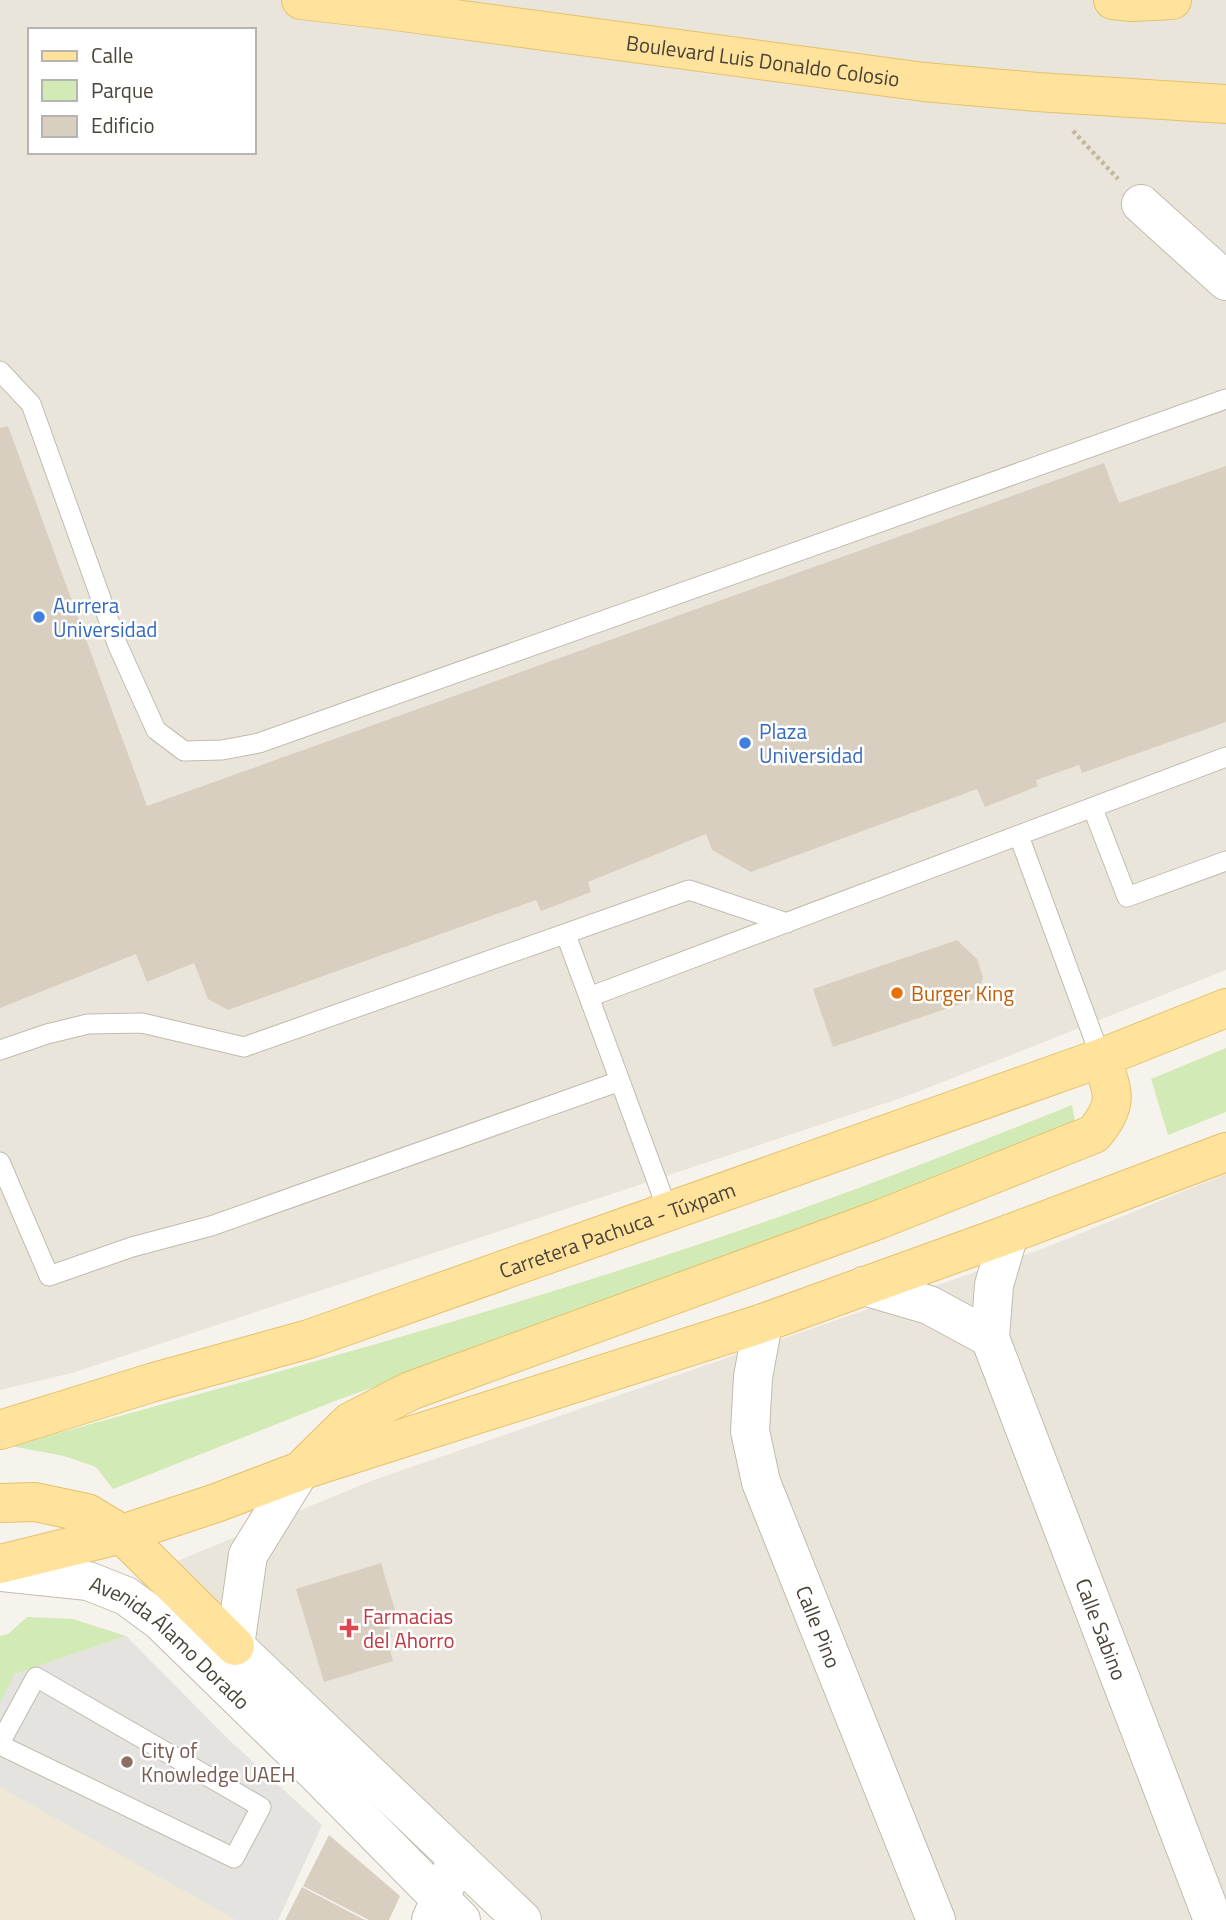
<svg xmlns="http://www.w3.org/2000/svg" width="1226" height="1920" viewBox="0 0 1226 1920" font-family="'Titillium Web',sans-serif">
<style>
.residential{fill:#eae5da;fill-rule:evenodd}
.education{fill:#efe8d6}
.green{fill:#d2eab5}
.parking{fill:#e5e3e0}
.building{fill:#d8cfc1}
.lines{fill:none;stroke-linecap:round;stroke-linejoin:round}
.service-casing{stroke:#c2bbae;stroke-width:21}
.minor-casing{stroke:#c2bbae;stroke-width:40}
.tertiary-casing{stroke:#c2bbae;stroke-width:40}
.primary-casing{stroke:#e6c16a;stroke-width:40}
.path{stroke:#c4b79f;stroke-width:4.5;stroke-dasharray:3.5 3.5;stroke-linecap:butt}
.service{stroke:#fff;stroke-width:19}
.minor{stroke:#fff;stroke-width:38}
.tertiary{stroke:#fff;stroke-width:38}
.primary{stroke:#ffe39c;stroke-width:38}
.shop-dot{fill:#3f7fe0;stroke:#fff;stroke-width:2.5}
.food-dot{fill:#e8710a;stroke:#fff;stroke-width:2.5}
.health-dot{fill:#e0444e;stroke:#fff;stroke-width:2.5}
.education-dot{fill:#8d6e63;stroke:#fff;stroke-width:2.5}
.labels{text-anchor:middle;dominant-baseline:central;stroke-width:5;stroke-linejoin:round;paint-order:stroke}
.street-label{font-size:21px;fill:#4b4439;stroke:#fff}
.shop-label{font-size:21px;fill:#366cbe;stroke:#fff;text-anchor:start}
.food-label{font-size:21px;fill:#c56008;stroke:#fff;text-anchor:start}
.health-label{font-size:21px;fill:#be3a42;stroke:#fff;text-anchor:start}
.education-label{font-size:21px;fill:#785e54;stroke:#fff;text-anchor:start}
</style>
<rect width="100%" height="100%" fill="#f6f3ec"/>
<path class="residential" d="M0,0H1226V970L907,1096L72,1373L0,1390ZM30,30H254V152H30Z
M1226,1174V1920H543L175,1562L371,1481L1042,1249Z"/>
<path class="education" d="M126,1636L229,1740L322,1825L278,1920H0V1679Z"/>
<path class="green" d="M1226,1048V1112L1168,1135L1151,1079Z
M1072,1105L1075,1121L752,1254L340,1399L113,1489L96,1467L64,1456L11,1446C258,1378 505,1311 747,1228C857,1190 964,1148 1072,1105Z
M27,1617L73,1619L126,1636L15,1674L0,1703V1636L8,1634Z"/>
<path class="parking" d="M126,1636L229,1740L322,1825L278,1920H236L0,1787V1703L15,1674Z"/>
<path class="building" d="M8,426L147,806L1104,463L1119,503L1226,466V722L1082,773L1079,765L1036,780L1038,786L985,807L977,789L751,872L712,850L706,834L588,882L591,892L541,911L536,900L228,1010L208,999L194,963L147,982L136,954L0,1008V428Z
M957,940L977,959L983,977L978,998L833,1047L813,989Z
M381,1563L397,1617L387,1621L392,1636L387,1638L393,1661L324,1682L296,1589Z
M329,1835L400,1896L389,1920H369L303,1886Z
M302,1887L365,1920H285Z"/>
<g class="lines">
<g class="service-casing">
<path id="service" d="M0,371L31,404L118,646L156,730L184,751L222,750L259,743L1226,399
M1093,809L1127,897L1226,861
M1019,836L1101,1058
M566,935L668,1211
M589,997L1226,757
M0,1050L47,1034L88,1024L142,1023L244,1047L689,890L787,923
M0,1162L49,1276L132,1247L211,1226L620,1081
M0,1743L36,1677L261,1807L234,1858L0,1745"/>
</g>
<g class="minor-casing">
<g id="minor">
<path d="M1141,204L1226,281"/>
<path id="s1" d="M1009,1234L994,1285L990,1338L1213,1920"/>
<path d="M864,1286L929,1305L990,1338"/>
<path id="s2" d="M763,1323L753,1377L750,1431L761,1482L936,1920"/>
<path d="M431,1920L457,1858"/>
</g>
</g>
<g class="tertiary-casing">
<g id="tertiary">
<path d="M300,1471L248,1555L235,1646L522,1920"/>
<path id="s3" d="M0,1572L88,1581L126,1596L160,1621L316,1773L461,1920"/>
</g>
</g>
<g class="primary-casing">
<g id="primary">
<path id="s4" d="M301,0L388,10L924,82L1037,92L1226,104"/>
<path d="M1113,0L1133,2L1172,0"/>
<path id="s5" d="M0,1430L154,1382L309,1339L1101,1058L1226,1008"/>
<path d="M307,1464L350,1422L410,1391L878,1220L1094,1134C1119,1103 1114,1094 1101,1058"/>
<path d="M0,1503L35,1502L87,1513L122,1534L235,1646"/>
<path d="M0,1564L122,1534L216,1503L300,1471L763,1323L1009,1234L1226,1152"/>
</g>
</g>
<path class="path" d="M1073,131L1118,179"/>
<use href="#service" class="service"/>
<use href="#minor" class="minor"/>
<use href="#tertiary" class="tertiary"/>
<use href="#primary" class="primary"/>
</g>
<g class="shop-dot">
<circle cx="39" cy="617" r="7"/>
<circle cx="745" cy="743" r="7"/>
</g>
<circle class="food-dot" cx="897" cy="993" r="7"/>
<path class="health-dot" d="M345.5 1617.5h7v7h7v7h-7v7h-7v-7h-7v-7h7z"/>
<circle class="education-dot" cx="127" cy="1762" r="7"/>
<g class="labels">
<g class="street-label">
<text stroke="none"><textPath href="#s4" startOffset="466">Boulevard Luis Donaldo Colosio</textPath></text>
<text stroke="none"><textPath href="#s5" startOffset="649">Carretera Pachuca - Túxpam</textPath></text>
<text stroke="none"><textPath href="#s2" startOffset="317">Calle Pino</textPath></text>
<text stroke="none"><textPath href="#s1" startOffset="418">Calle Sabino</textPath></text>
<text stroke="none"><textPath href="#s3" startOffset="192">Avenida Álamo Dorado</textPath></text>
</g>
<g class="shop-label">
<text x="53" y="605">Aurrera<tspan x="53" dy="24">Universidad</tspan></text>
<text x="759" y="731">Plaza<tspan x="759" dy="24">Universidad</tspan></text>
</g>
<g class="food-label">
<text x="911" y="993">Burger King</text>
</g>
<g class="health-label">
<text x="363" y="1616">Farmacias<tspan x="363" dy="24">del Ahorro</tspan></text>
</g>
<g class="education-label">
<text x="141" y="1750">City of<tspan x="141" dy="24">Knowledge UAEH</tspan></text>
</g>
</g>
<rect x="28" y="28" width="228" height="126" fill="#ffffff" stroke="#b7b4b0" stroke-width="2"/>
<rect x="42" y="51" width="35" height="10" fill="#ffe39c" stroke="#b7b4b0" stroke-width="2"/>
<text x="91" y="63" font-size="21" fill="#4b4439">Calle</text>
<rect x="42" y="80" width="35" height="21" fill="#d2eab5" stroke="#b7b4b0" stroke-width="2"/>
<text x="91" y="98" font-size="21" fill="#4b4439">Parque</text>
<rect x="42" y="116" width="35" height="21" fill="#d8cfc1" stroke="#b7b4b0" stroke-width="2"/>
<text x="91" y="133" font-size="21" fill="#4b4439">Edificio</text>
</svg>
